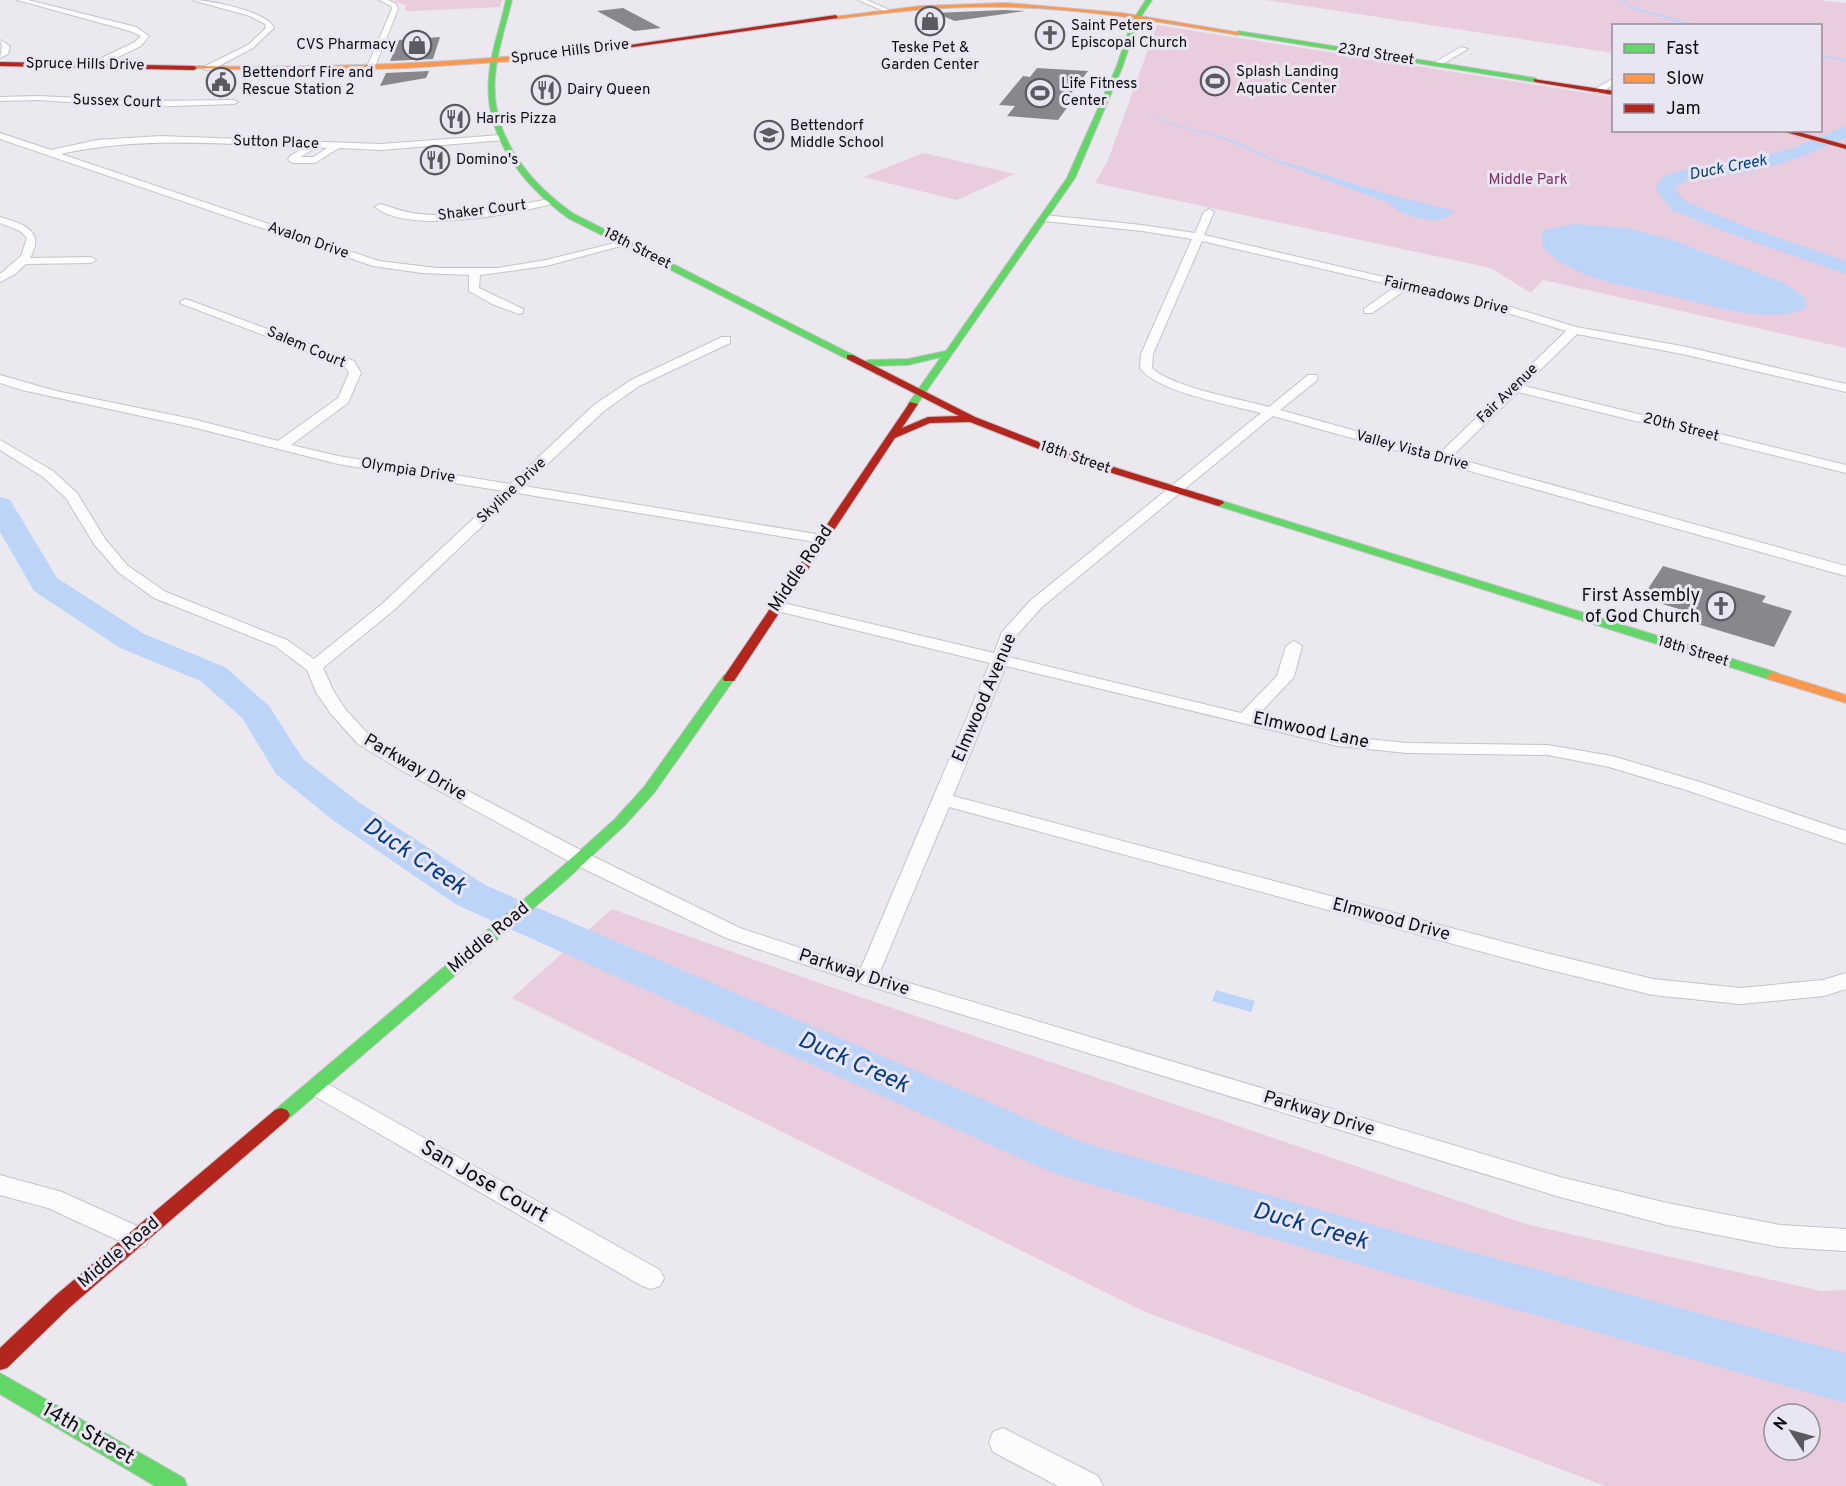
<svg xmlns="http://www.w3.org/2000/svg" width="1846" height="1486" viewBox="0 0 1846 1486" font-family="Overpass,sans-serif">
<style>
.green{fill:#e9cddf;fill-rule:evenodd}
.water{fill:#bcd4f8}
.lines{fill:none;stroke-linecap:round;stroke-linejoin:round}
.stream{stroke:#bcd4f8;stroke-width:2}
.river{fill:#bcd4f8;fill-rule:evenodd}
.building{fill:#88878d}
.street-casing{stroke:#c5c3c9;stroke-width:2}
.fast-casing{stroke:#c5c3c9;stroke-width:2}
.slow-casing{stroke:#c5c3c9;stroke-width:2}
.jam-casing{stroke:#c5c3c9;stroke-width:2}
.street{fill:#fcfcfd;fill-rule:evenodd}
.fast{fill:#63d668;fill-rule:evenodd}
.slow{fill:#ff974d;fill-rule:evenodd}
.jam{fill:#b3261e;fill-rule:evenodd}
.labels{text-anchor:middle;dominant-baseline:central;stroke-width:6;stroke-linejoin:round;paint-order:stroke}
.far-poi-label{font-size:15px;fill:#0e0d11;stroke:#eae5f3;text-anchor:start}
.far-street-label{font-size:15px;fill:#0e0d11;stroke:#eae5f3}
.far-park-label{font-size:15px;fill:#7f2e61;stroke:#eae5f3}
.far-water-label{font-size:16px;font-style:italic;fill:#013d80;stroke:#eae5f3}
.street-label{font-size:18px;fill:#0e0d11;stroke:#eae5f3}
.poi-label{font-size:18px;fill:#0e0d11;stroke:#eae5f3;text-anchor:end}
.near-street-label{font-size:21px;fill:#0e0d11;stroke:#eae5f3}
.near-water-label{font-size:24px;font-style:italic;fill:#013d80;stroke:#eae5f3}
</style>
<rect width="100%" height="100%" fill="#ebe8f0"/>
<path class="green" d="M392,0H502L500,7L413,11H406L405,5Z
M1266,0H1818L1846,3V348L1543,280L1531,293L1491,268L1095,183L1108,160L1157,25L1613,97L1614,130H1820V26H1614L1613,53Z
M923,153L1015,174L957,200L863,177Z
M612,909L819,983L1526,1224L1821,1291L1846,1290V1486H1605L1143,1311L512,998ZM1774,1414H1810V1450H1774Z"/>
<path class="water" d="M1136,109L1174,124L1227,138L1272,158L1387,194L1454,211C1451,214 1447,218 1443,219C1430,224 1397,214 1389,203L1267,158L1224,139L1170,124Z
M1574,224L1628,228L1675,241L1784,283L1803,296L1807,303L1806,307C1795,315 1779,315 1766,315C1737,314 1708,305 1680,298C1639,288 1588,283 1553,257C1544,251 1538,241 1544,230Z
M1216,990L1255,1001L1251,1012L1212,1001Z"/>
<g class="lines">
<path class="stream" d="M1621,0L1633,8L1697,26
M1820,56L1846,60"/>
<path class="river" d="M1846,126V138C1811,153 1774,169 1736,174C1721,176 1684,175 1675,189L1686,202L1742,225L1846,261V274L1728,233L1672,210L1655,189L1664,176L1693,167L1738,162L1793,148Z
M0,497L10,500L57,578L144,634L225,667L269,706L303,759L360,803L485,885L1081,1142L1408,1235L1846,1353V1403L1408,1279L1053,1173L457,905L334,821L276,774L243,719L201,681L120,648L34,591L0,532Z"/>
</g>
<path class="building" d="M623,8L661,28L634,31L597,11Z
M1004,10L1025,11L955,21L935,13Z
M440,37L433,59L390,61L399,40Z
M1037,68L1088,71L1069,96L1075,97L1058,120L1007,116L1015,106L999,105L1023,76L1030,77Z
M429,71L426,78L380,86L386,73Z
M1663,566L1766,596L1762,602L1792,611L1774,647L1674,617L1679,609L1642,598Z"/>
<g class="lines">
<g class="street-casing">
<path id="street" d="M17,0H28L136,27L149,36L141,46L97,67H91V63L135,42L141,36L130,31Z
M192,0C209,0 267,11 274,28L253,48L211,70H205V66L248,45L266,28L265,24L250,16Z
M379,0H388L396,4L398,9L374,69L370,71L366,69L392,9L391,6Z
M858,0H867L889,10L884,11Z
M0,40L10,46L8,54L0,58L2,47Z
M1461,47L1468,49L1439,66L1432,64Z
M1614,78V84L1601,93H1595V89Z
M38,96L143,101L234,100L238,102L234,104L143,107L38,100L0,101V97Z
M0,133L51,150L97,140L160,136L381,144L501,135L504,136V140L381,150L339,148L315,163H293L288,160L290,156L305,147C223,144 141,136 61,154L379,261L437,268H497L546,260L627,240L632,243L546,266L480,275L479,288L523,309V313L519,314L492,304L469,291V275L422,273L373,266L0,139ZM316,147L327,148L313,157H301Z
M549,199L554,202L552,204C512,214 409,235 375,207L380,204C394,208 406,213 420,214C463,219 507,207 549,199Z
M1209,209L1214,212L1204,235L1504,305L1576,327L1687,347L1846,384V392L1687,355L1577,334L1524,386L1846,465V473L1518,392L1451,457L1846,566V576L1273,416L1042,607L1016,636L1009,657L1241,713L1277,676L1286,646L1294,641L1302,646L1294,677L1257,716L1338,736L1407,743L1548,745L1612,756L1700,782L1846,831V844L1686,790L1609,767L1548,755L1407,753L1338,746L1006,666L953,796L1542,952L1653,979L1740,988L1823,980L1846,973V989L1824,996L1740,1004L1653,995L1542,968L949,807L879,974L1560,1177L1667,1203L1780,1225L1846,1229V1251L1780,1247L1667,1225L1560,1197L859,983L726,938L574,864L401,770L358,744L331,714L316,692L307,670L275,646L154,598L118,572L94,544L66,498L43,477L0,450V440L53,471L77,493L105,539L128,566L166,592L287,640L314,659L382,604L503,491L338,464L192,427L22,390L0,383V375L56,391L192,419L278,441L338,398L349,373L345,366L182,304L180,302L186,299L354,361L361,373L348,403L291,445L338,456L510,484L594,405L631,380L722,337H730V343L639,386L604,411L524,486L822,535L827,536L829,539L827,542L822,543L517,493L394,610L323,668L334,692L346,710L370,736L413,762L588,854L740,928L861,968L990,663L769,609L767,606L775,601L994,653L1002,632L1030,601L1261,413C1231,405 1157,392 1140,368L1141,354L1192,239L1142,231L1044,221L1039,218L1044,215L1142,225L1195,233L1204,212ZM1202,241L1396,286L1364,309V313H1372L1407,289L1501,311L1566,331L1439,454L1280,410L1316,381L1318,378L1316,375H1308L1269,407C1240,399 1171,387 1152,368L1153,354Z
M0,217C23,224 46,230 30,258L91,257L96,260L91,263L26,264L15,274L0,282V274L21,256L27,238L20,231L0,223Z
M317,1078L660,1270L664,1278L660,1286L651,1289L642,1286L309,1093L305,1087L309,1081Z
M0,1175L62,1192L146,1230L150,1238L146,1246L137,1249L48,1208L0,1195Z
M1003,1428L1098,1476L1103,1486H1058L993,1452L989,1442L993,1432Z"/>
</g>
<g class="fast-casing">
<path id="fast" d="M506,0H512C506,25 497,51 495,77C490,135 529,183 574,214L853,355V359H847L568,218C523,185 483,136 489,76C491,50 501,25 506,0Z
M1146,0H1152L1138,21L1122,68L1075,178L916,406H910L908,404L941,357L908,365L868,366L863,363L868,360L908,359L946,351L1067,178L1116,68L1132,21Z
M1238,31L1535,78L1538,80L1535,82L1236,34Z
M1219,500L1778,673L1779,676L1773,680L1768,679L1215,505V501Z
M729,674L735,678L654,793L625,825L565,881L287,1120L281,1122L275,1120L272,1115L275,1110L555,873L615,819L644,787L724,675Z
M0,1373L184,1478L187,1486H155L0,1394Z"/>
</g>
<g class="slow-casing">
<path id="slow" d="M1006,3L1122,13L1241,33L1238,35C1161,22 1084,8 1005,7C949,5 892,12 836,19L833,17L921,6Z
M619,45L621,48L513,61L407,68L300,71L191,68L194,66C336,69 478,63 619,45Z
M1773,672L1846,695V703L1768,679L1767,676Z"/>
</g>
<g class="jam-casing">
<path id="jam" d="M836,15L838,18L619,49L616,47Z
M0,62L194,66L197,68L194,70L0,66Z
M1533,79L1614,91V95L1535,82Z
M1778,130H1791L1846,145V149Z
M847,355H853L975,417L1062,451L1223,501L1224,503L1219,506L1215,505L1054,455L970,422L930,423L895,438L734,681H724L723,678L910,402L918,404L902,428L928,417L959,416L847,359Z
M281,1108L287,1110L290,1115L287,1120L70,1307L7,1368L0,1370V1348L56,1295L275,1110Z"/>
</g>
<use href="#street" class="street"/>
<use href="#fast" class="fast"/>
<use href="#slow" class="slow"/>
<use href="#jam" class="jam"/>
</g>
<defs>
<g id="shop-ring" transform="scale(1.5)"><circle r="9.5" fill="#eae5f3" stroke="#5b5a5f" stroke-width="1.5"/><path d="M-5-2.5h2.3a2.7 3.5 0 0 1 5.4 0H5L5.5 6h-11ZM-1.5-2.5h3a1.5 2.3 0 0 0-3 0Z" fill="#5b5a5f"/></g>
<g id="church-ring" transform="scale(1.5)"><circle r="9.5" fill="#eae5f3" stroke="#5b5a5f" stroke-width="1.5"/><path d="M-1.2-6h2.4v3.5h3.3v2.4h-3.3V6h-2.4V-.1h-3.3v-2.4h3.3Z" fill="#5b5a5f"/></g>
<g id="stadium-ring" transform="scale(1.5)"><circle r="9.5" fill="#eae5f3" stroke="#5b5a5f" stroke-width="1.5"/><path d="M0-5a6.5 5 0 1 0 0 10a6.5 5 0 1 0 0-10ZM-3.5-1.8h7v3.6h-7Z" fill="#5b5a5f"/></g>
<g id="civic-ring" transform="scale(1.5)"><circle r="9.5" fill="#eae5f3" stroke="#5b5a5f" stroke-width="1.5"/><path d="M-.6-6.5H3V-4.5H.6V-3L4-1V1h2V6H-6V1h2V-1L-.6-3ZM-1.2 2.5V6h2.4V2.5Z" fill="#5b5a5f"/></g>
<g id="restaurant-ring" transform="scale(1.5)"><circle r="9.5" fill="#eae5f3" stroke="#5b5a5f" stroke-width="1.5"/><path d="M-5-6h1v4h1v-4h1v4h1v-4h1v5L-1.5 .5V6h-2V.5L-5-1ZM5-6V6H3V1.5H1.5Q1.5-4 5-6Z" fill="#5b5a5f"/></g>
<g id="school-ring" transform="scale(1.5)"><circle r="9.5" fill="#eae5f3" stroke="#5b5a5f" stroke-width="1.5"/><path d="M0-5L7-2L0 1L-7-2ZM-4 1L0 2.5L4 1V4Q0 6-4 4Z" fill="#5b5a5f"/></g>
</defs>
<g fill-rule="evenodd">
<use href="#shop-ring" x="930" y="21"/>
<use href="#church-ring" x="1050" y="35"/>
<use href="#shop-ring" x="417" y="45"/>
<use href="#stadium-ring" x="1215" y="81"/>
<use href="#civic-ring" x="221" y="82"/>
<use href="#restaurant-ring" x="546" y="90"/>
<use href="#stadium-ring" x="1040" y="93"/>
<use href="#restaurant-ring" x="455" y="119"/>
<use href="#school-ring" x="769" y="135"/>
<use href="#restaurant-ring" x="435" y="160"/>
<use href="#church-ring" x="1721" y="606"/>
</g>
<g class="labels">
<g class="far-poi-label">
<text x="1071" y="26">Saint Peters<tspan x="1071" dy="17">Episcopal Church</tspan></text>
<text x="396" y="45" text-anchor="end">CVS Pharmacy</text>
<text x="930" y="48" text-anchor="middle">Teske Pet &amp;<tspan x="930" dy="17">Garden Center</tspan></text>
<text x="1236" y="72">Splash Landing<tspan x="1236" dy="17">Aquatic Center</tspan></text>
<text x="242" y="73">Bettendorf Fire and<tspan x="242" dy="17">Rescue Station 2</tspan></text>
<text x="1061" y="84">Life Fitness<tspan x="1061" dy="17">Center</tspan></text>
<text x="567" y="90">Dairy Queen</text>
<text x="476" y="119">Harris Pizza</text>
<text x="790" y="126">Bettendorf<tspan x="790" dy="17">Middle School</tspan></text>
<text x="456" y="160">Domino's</text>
</g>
<g class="far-street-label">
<text transform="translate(570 52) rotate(-7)">Spruce Hills Drive</text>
<text transform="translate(1376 55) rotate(9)">23rd Street</text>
<text transform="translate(85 65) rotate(1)">Spruce Hills Drive</text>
<text transform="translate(117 102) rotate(2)">Sussex Court</text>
<text transform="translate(276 143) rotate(2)">Sutton Place</text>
<text transform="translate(482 211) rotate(-7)">Shaker Court</text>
<text transform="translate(308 241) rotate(19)">Avalon Drive</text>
<text transform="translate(637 249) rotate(27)">18th Street</text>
<text transform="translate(1446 296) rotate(13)">Fairmeadows Drive</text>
<text transform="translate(306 348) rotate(23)">Salem Court</text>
<text transform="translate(1508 394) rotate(-44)">Fair Avenue</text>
<text transform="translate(1681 428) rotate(14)">20th Street</text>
<text transform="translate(1412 451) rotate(15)">Valley Vista Drive</text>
<text transform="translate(1075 458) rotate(19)">18th Street</text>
<text transform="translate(408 471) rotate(9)">Olympia Drive</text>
<text transform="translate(512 491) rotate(-43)">Skyline Drive</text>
<text transform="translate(1693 652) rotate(17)">18th Street</text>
</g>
<g class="far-park-label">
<text x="1528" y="180">Middle Park</text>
</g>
<g class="far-water-label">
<text transform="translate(1728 168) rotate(-11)">Duck Creek</text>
</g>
<g class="street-label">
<text transform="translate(801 569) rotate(-56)">Middle Road</text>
<text transform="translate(985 698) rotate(-67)">Elmwood Avenue</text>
<text transform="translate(1311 731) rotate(12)">Elmwood Lane</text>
<text transform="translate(415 768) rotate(30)">Parkway Drive</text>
<text transform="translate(1391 920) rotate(15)">Elmwood Drive</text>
<text transform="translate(489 938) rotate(-40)">Middle Road</text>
<text transform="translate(854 973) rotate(18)">Parkway Drive</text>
<text transform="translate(1319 1114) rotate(17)">Parkway Drive</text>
<text transform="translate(119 1253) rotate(-40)">Middle Road</text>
</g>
<g class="poi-label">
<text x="1700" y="596">First Assembly<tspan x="1700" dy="21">of God Church</tspan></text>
</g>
<g class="near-street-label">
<text transform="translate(484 1182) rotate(30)">San Jose Court</text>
<text transform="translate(88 1434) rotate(30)">14th Street</text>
</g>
<g class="near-water-label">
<text transform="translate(414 857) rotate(34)">Duck Creek</text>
<text transform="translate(853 1063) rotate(24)">Duck Creek</text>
<text transform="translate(1310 1227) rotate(16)">Duck Creek</text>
</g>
</g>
<rect x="1612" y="24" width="210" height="108" fill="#eae5f3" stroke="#928f99" stroke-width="1.5"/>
<rect x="1624" y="44" width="30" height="9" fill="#63d668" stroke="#928f99" stroke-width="1.5"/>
<text x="1666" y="54" font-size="18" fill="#0e0d11">Fast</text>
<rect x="1624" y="74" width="30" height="9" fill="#ff974d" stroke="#928f99" stroke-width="1.5"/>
<text x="1666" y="84" font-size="18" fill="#0e0d11">Slow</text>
<rect x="1624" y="104" width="30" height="9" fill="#b3261e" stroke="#928f99" stroke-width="1.5"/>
<text x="1666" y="114" font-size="18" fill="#0e0d11">Jam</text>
<g transform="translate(1792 1432) rotate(306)"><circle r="28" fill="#eae5f3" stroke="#928f99" stroke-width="1.5"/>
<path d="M0-4.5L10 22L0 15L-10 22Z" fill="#5b5a5f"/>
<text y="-9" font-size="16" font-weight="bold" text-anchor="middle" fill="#0e0d11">N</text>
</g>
</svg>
